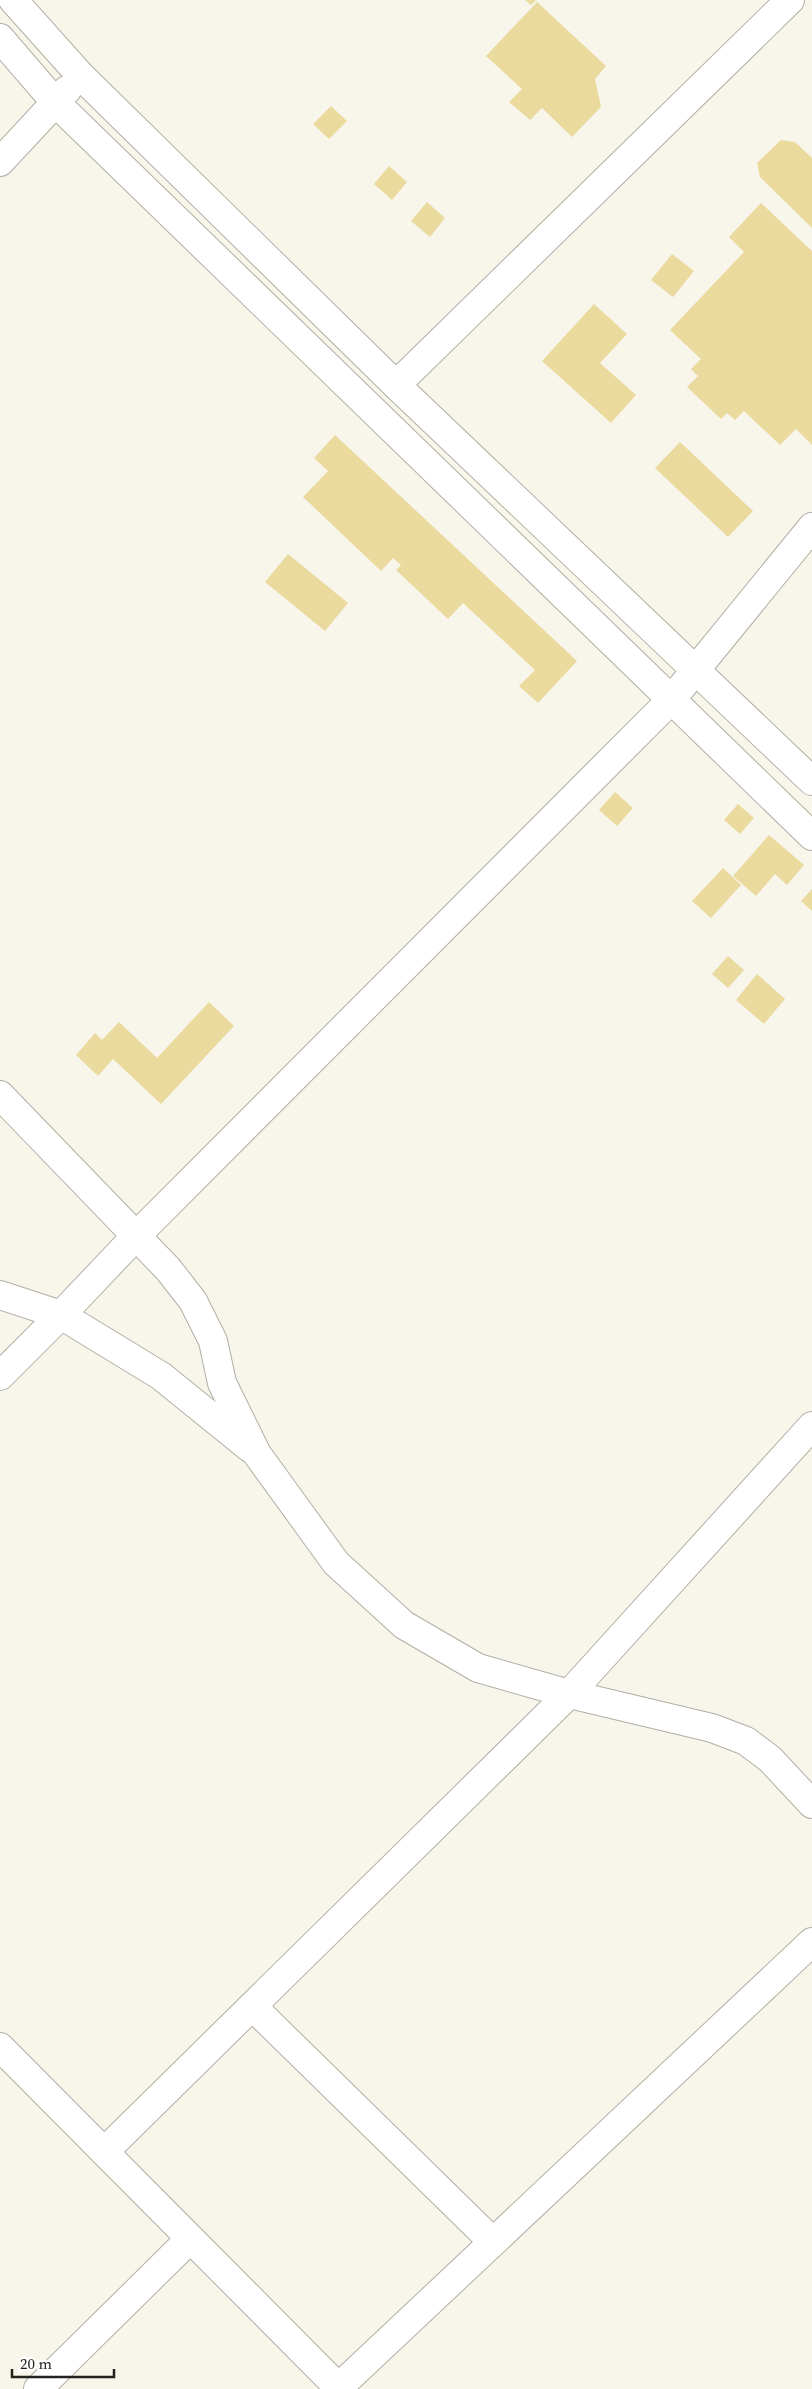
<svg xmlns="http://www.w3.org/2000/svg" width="812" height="2389" viewBox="0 0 812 2389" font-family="'Source Serif 4',serif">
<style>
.building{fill:#eada9e}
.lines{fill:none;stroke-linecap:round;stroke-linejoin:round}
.minor-casing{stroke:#b1afa5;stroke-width:30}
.tertiary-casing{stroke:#b1afa5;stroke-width:30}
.minor{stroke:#fff;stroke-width:28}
.tertiary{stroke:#fff;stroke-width:28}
</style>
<rect width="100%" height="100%" fill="#f8f5eb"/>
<path class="building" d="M525,0H536L531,5Z
M537,2L606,66L595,79L601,107L572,137L542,108L530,120L509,102L522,89L486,56Z
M331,106L347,121L329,139L313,124Z
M781,140L795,142L812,158V228L760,177L757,163Z
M389,166L407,182L392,200L374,184Z
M427,202L445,218L430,237L411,221Z
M761,203L812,251V445L796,429L780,445L744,411L735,420L727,413L721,419L687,387L698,376L691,369L701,359L670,330L744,252L729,237Z
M672,254L694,271L673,297L651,280Z
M594,304L627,334L600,363L636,395L611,423L542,361Z
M335,435L577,661L538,703L519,686L535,670L463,603L448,619L396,570L401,565L393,558L381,571L303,497L328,471L314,458Z
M680,442L753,511L728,537L655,468Z
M288,554L348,603L325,631L265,582Z
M615,792L633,808L617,826L599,810Z
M738,804L754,818L740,834L724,820Z
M769,835L804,865L787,885L775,874L756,896L733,876Z
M723,868L741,885L711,918L692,901Z
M812,889V911L801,901Z
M728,956L744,970L728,988L712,974Z
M757,974L785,999L764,1024L736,1000Z
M209,1002L234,1026L161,1104L113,1059L98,1076L76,1055L95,1033L102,1040L119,1022L157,1058Z"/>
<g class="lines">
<g class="minor-casing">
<path id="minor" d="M396,385L790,0
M0,1095L168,1269L193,1301L213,1341L222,1383L257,1454L336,1563L404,1625L478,1668L569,1694L712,1728L746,1741L770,1759L812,1804
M0,1295L61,1315L161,1376L250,1448
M0,1376L61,1315L135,1237L671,700L812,527
M252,2006L493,2242
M0,2047L340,2389
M104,2152L569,1694L812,1426
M338,2388L812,1942
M38,2389L190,2239"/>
</g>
<g class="tertiary-casing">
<path id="tertiary" d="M13,0L81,76L396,385L812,781
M0,38L55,102L812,836
M0,162L67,90"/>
</g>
<use href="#minor" class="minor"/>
<use href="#tertiary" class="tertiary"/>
</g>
<path d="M12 2369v8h102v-8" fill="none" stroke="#23221e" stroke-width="2.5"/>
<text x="20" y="2369" font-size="15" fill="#23221e" stroke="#ffffff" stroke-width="4" paint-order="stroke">20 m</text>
</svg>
